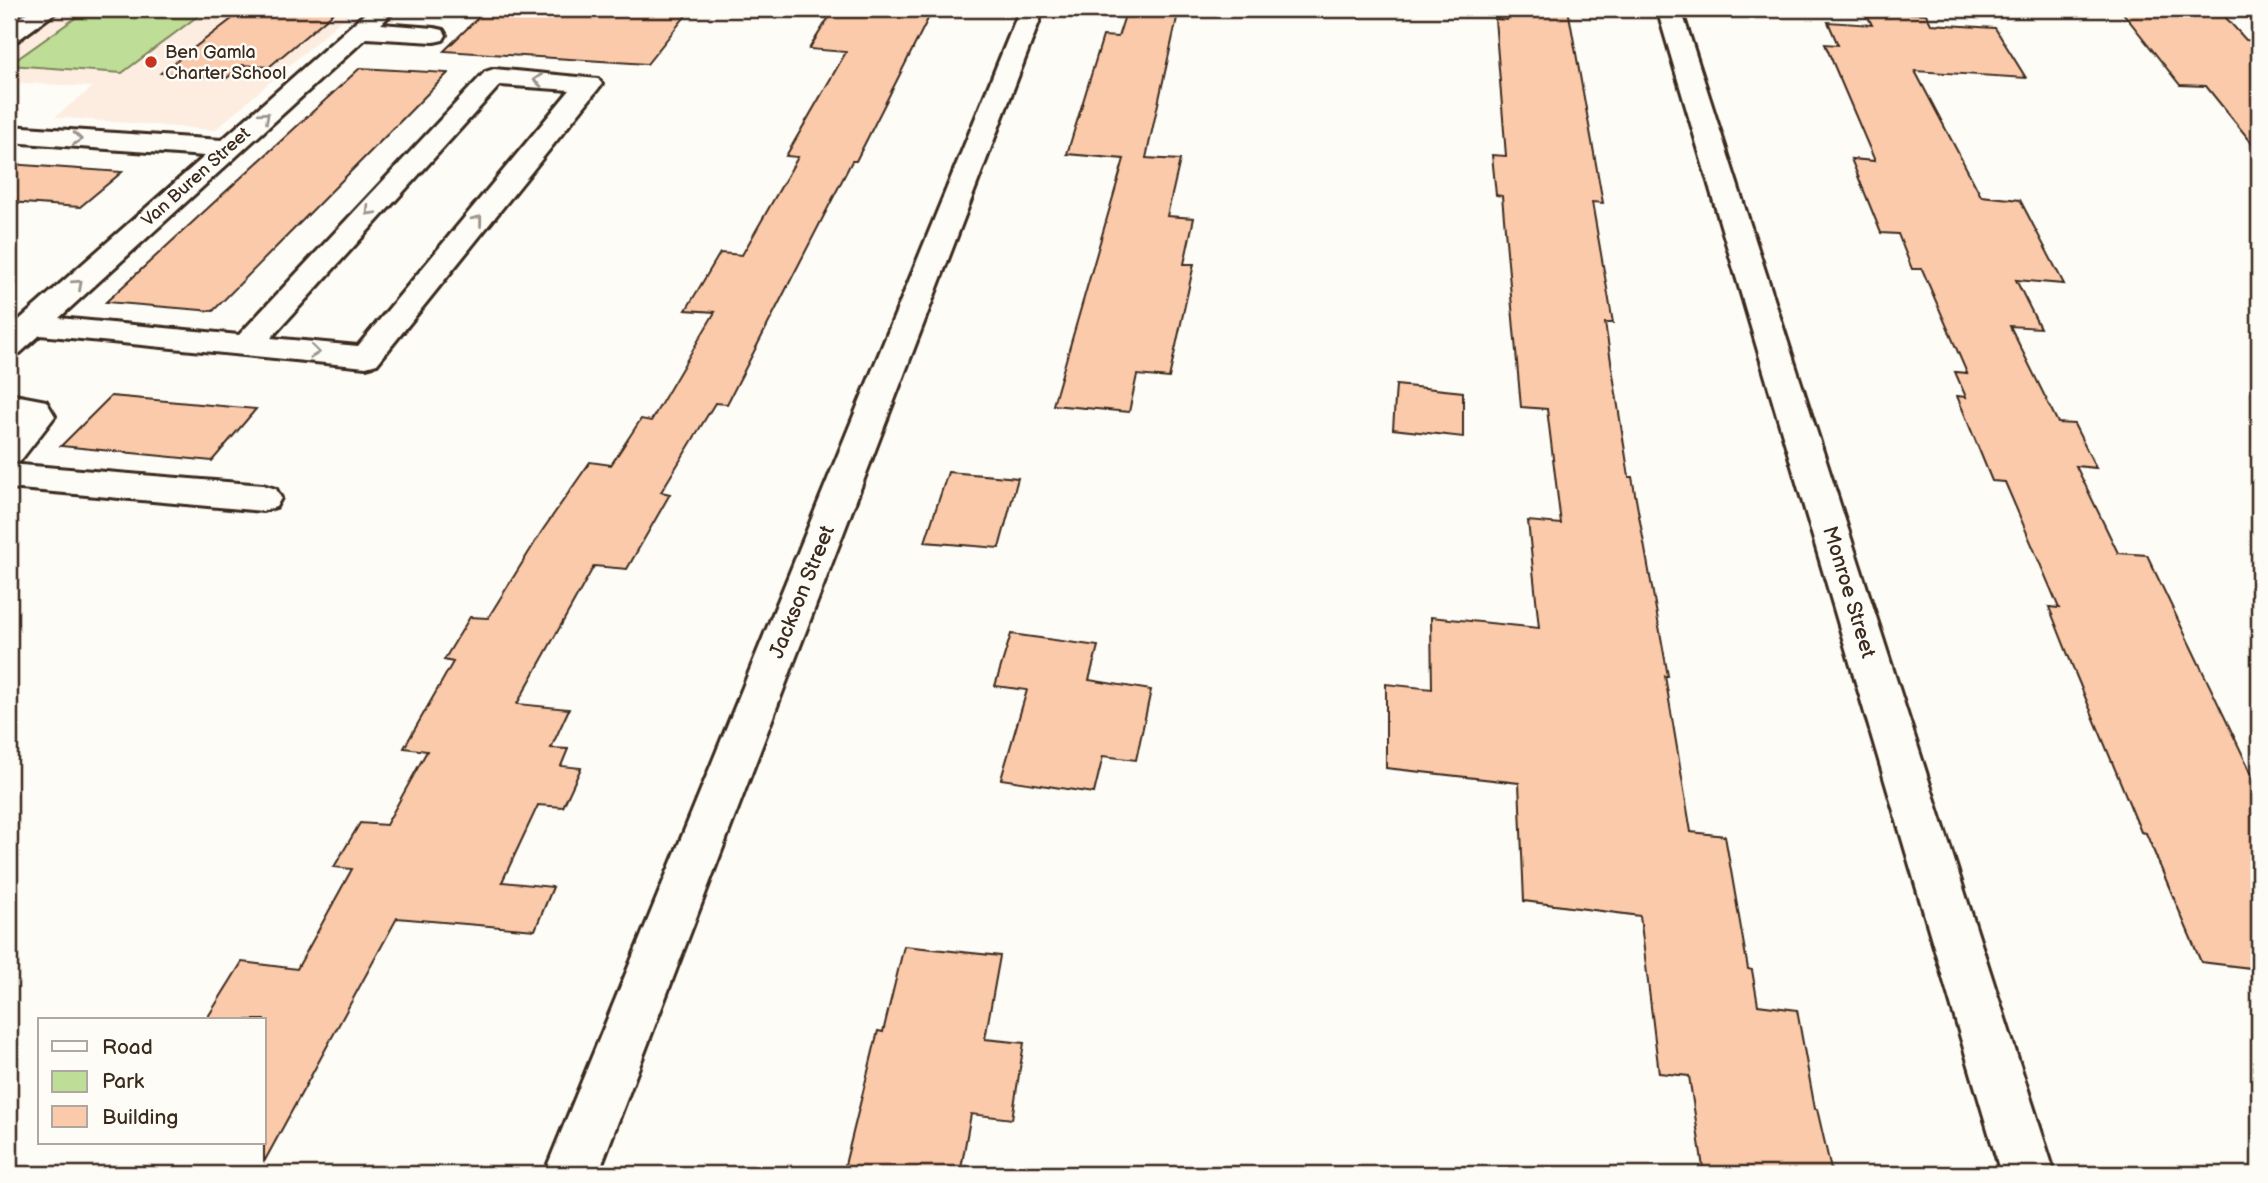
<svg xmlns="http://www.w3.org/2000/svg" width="2268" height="1183" viewBox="0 0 2268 1183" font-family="'Balsamiq Sans',sans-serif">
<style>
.built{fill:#fcede0}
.green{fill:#bedd96;stroke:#7c845a;stroke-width:2}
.building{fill:#fbcaab;stroke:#3b2a1e;stroke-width:2}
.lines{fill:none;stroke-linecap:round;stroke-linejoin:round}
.minor-casing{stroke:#3b2a1e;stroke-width:6}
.minor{fill:#fdfcf7;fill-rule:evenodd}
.oneway{stroke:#9c938a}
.poi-dot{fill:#c8321e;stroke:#fdfcf7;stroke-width:2.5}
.labels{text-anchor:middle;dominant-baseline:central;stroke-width:5;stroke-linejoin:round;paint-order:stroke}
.far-poi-label{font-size:18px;fill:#3b2a1e;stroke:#fdfcf7;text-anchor:start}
.far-street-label{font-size:18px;fill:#3b2a1e;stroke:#fdfcf7}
.street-label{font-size:21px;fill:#3b2a1e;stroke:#fdfcf7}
</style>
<rect width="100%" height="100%" fill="#fdfcf7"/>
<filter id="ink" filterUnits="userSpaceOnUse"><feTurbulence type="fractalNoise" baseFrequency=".0143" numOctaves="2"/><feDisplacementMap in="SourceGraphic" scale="14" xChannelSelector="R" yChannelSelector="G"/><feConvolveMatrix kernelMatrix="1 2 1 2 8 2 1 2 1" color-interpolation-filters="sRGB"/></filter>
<g filter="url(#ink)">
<path class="built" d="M58,9H354L215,130L55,117L93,87L9,82V43Z"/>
<path class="green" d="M88,9H207L122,73L9,65Z"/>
<path class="building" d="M245,9H338L269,67L242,65L227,78L161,73Z
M487,9H691L647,64L444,51Z
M834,9H933L856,161H852L727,404L715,403L661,492L670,494L627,569L594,566L517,704L569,709L551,748L568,749L561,766L581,768L563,807L538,805L502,882L553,887L535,930L397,918L264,1162V1020H206L242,962L297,969L352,869L334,867L360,823L386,825L427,751L404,748L453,662L444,660L470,617L488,618L542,531L590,462L611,465L641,419L651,421L715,312L686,310L720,253L742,255L798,157L786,156L846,52L809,49Z
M1127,9H1179L1146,158L1180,160L1167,216L1194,218L1184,264H1194L1169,378L1137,375L1129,412L1053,405L1124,159L1067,154L1103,36L1118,37Z
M1506,9H1568L1603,203L1592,202L1613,323H1605L1629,477H1632L1668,676H1665L1691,832L1725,836L1748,969L1752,970L1758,1005L1797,1010L1815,1109H1817L1832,1174H1704L1689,1076L1659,1073L1640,916L1524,901L1519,783L1386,768V684L1432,689L1431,617L1539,628L1528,521L1561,524L1547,409L1521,407L1502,196L1496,195L1492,155L1506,156L1495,19L1507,20Z
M2120,9H2218L2246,40L2259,41V152L2206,86L2180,85Z
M1865,11L1926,14L1931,24L1995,28L2026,78L1915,71L1981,196L2020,200L2064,284L2016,280L2040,328L2010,326L2058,423L2074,424L2096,468L2076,466L2118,553L2147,555L2259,789V969L2201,962L2146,833L2141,832L2076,675L2049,607L2059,608L2005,482L1992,481L1957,396L1966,397L1955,372L1967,373L1922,269H1912L1898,234L1881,233L1851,159L1875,161L1825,44L1838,45L1828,22L1872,25Z
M360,68L448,73L213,311L106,302Z
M9,164L122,172L80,207L9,202Z
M1396,385L1463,392V437L1393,429Z
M111,396L256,409L212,461L61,446Z
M948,472L1018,478L999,548L925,542Z
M1011,634L1098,646L1089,680L1151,690L1136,760L1103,756L1094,793L1001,779L1027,690L995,686Z
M904,946L1000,956L985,1039L1024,1043L1012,1119L971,1114L960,1174H889L844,1169L878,1031L883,1032Z"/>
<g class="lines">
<g class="minor-casing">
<path id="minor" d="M33,9H60L18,40L9,42V24Z
M370,9H396L381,24L434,28L443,30L446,35L443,40L434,42L366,38L59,318L239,335L485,72L494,69L598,79L602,84L598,89L377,364L366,367L40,335L20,353L9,356V329L205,156L9,142V126L222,140ZM500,85L570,90L358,346L271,338Z
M455,9H484L480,14H459Z
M1020,9H1044L598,1174H544Z
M1657,9H1681L2055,1174H2001Z
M9,394L46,401L55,416L21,460L9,464V429L18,417L9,416Z
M9,464L263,485L276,489L281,498L276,507L263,511L9,488Z"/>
</g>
<use href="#minor" class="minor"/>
</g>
<defs><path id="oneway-chevron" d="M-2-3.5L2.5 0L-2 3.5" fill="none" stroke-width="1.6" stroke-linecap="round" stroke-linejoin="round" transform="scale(1.75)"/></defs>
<g class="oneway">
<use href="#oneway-chevron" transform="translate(538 80) rotate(-176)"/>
<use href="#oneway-chevron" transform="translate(265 116) rotate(-42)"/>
<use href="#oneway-chevron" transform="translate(77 139) rotate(4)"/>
<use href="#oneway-chevron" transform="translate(370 211) rotate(133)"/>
<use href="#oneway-chevron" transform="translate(478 220) rotate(-51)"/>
<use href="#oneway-chevron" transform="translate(78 284) rotate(-42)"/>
<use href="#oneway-chevron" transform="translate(315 352) rotate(6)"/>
</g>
</g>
<circle class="poi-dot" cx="151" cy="62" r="7"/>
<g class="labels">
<g class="far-poi-label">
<text x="165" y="52">Ben Gamla<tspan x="165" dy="21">Charter School</tspan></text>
</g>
<g class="far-street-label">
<text transform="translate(196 177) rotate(-42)">Van Buren Street</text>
</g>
<g class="street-label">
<text transform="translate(802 592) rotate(-68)">Jackson Street</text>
<text transform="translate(1849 592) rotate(73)">Monroe Street</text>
</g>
</g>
<rect width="2268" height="1183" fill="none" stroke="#fdfcf7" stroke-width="35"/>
<rect x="18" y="18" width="2233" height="1148" fill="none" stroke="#3b2a1e" stroke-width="2.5" filter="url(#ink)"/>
<rect x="38" y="1018" width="228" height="126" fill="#fdfcf7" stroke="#afa8a0" stroke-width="2"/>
<rect x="52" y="1041" width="35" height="10" fill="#fdfcf7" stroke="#afa8a0" stroke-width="2"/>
<text x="102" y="1054" font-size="21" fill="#3b2a1e">Road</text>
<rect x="52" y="1071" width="35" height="21" fill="#bedd96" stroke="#afa8a0" stroke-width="2"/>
<text x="102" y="1088" font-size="21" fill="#3b2a1e">Park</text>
<rect x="52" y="1106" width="35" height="21" fill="#fbcaab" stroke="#afa8a0" stroke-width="2"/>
<text x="102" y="1124" font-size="21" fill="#3b2a1e">Building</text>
</svg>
